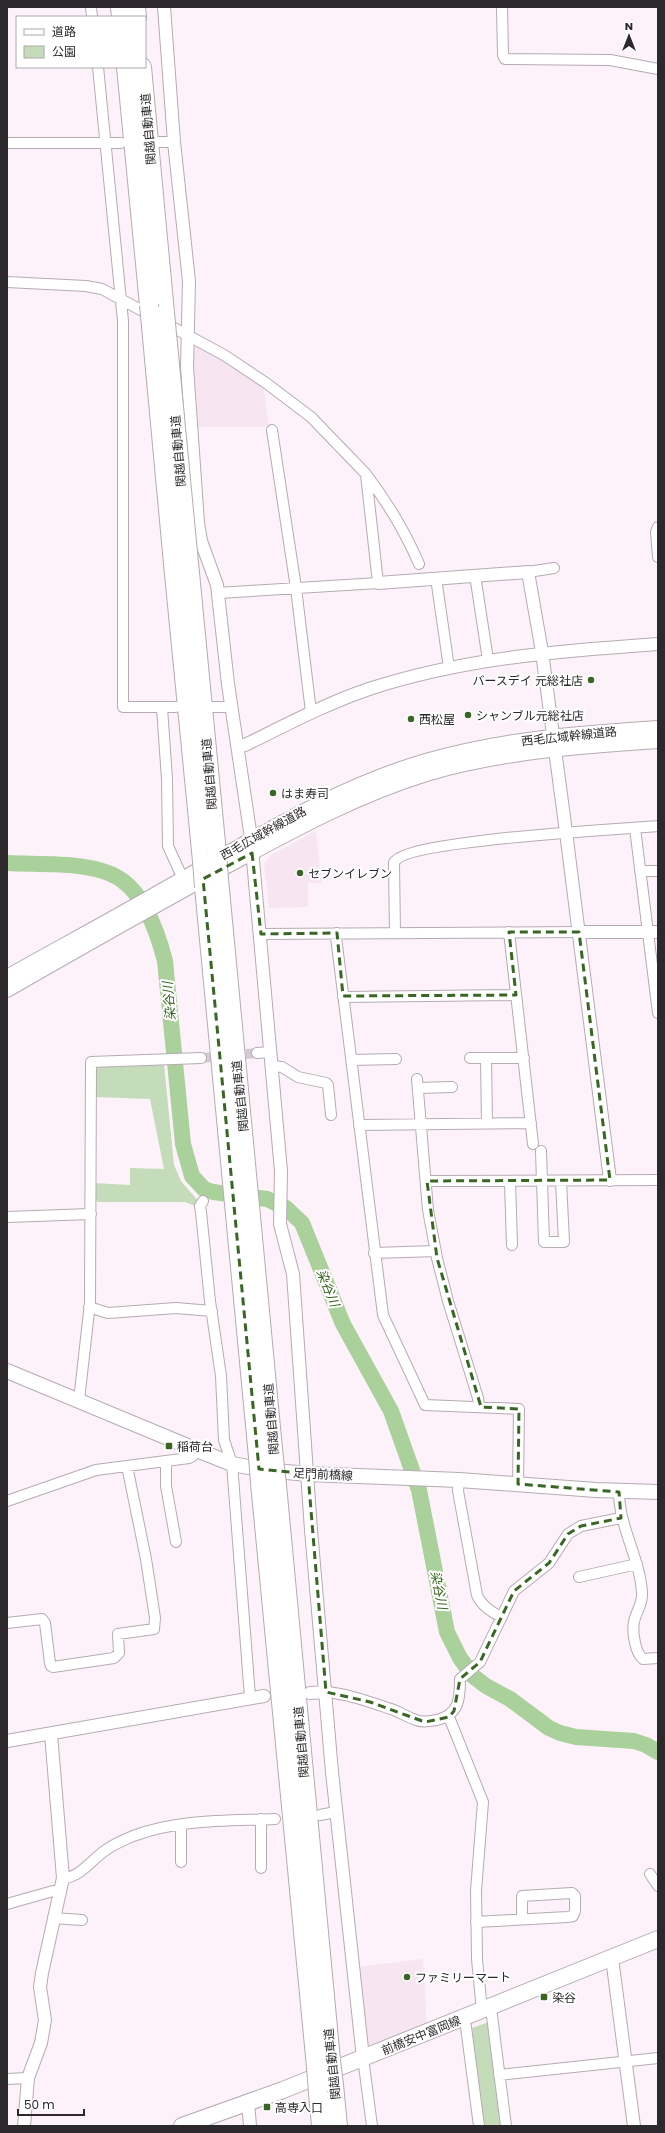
<svg xmlns="http://www.w3.org/2000/svg" width="665" height="2133" viewBox="0 0 665 2133" font-family="Poppins,'Noto Sans JP',sans-serif">
<style>
.built{fill:#f7e5f2}
.green{fill:#c4dcba}
.lines{fill:none;stroke-linecap:round;stroke-linejoin:round}
.river{stroke:#aad19b;stroke-width:16}
.minor-tunnel{stroke:#d4cad1;stroke-width:10;stroke-dasharray:10 5;stroke-linecap:butt}
.minor-casing{stroke:#b6abb2;stroke-width:12}
.tertiary-casing{stroke:#b6abb2;stroke-width:14}
.secondary-casing{stroke:#b6abb2;stroke-width:16}
.primary-casing{stroke:#b6abb2;stroke-width:18}
.motorway-casing{stroke:#b6abb2;stroke-width:20}
.minor{stroke:#fff;stroke-width:10}
.tertiary{stroke:#fff;stroke-width:12}
.secondary{stroke:#fff;stroke-width:14}
.primary{stroke:#fff;stroke-width:16}
.motorway{stroke:#fff;stroke-width:18}
.motorway-bridge-casing{stroke:#b6abb2;stroke-width:20;stroke-linecap:butt}
.motorway-bridge{stroke:#fff;stroke-width:18}
.marked{fill:none;stroke:#396624;stroke-width:3;stroke-dasharray:8 5;stroke-linejoin:round}
.poi-dot{fill:#396624;stroke:#fff;stroke-width:1.5}
.labels{text-anchor:middle;dominant-baseline:central;stroke-width:4;stroke-linejoin:round;paint-order:stroke}
.street-label{font-size:12px;fill:#2c282b;stroke:#fff}
.poi-label{font-size:12px;fill:#2c282b;stroke:#fff;text-anchor:start}
.water-label{font-size:13px;font-style:italic;fill:#36661e;stroke:#fff}
</style>
<rect width="100%" height="100%" fill="#fef2fa"/>
<path class="built" d="M199,345L216,354L264,389L269,427H198L193,348Z
M316,831L322,883H308V907L269,908L264,864L271,855Z
M423,1959L427,2026L367,2049L357,1967Z"/>
<path class="green" d="M164,1064L174,1165L181,1181L198,1201L195,1206L185,1202H98L94,1198V1183L130,1185V1168L164,1169L150,1099L94,1097V1069L98,1065Z
M489,2022L502,2126H484L472,2028Z"/>
<g class="lines">
<path class="river" d="M7,863C40,865 96,860 123,881C146,898 158,934 165,961L183,1144L192,1176L204,1189L213,1192L267,1199L286,1208L302,1223L343,1324L391,1411L419,1490L447,1632L460,1658L473,1676L486,1686L510,1699L549,1728L560,1733L576,1737L634,1741L646,1745L658,1752"/>
<path class="minor-tunnel" d="M201,1058L257,1053"/>
<g class="minor-casing">
<path id="minor" d="M91,7L92,17
M502,7L503,55L505,59L610,60L658,69
M98,67L123,321V707H176
M159,142H174
M7,143H121
M7,282L86,286L102,289L224,355L266,383L311,417L366,474L378,583L218,593
M272,430L296,588L311,712
M366,474C387,502 405,531 419,564
M658,527L656,532L658,557
M528,572L554,568
M475,575L488,660
M436,578L449,668
M212,707H231
M162,708L167,779L168,846L183,879
M635,828L658,1013
M640,871H658
M509,932L533,1144
M337,933L336,937L383,1315L425,1405L519,1409L518,1484
M395,933L394,863C402,840 624,829 658,826
M261,934L579,932
M343,997L516,995
M257,1053L271,1052
M470,1058H524
M486,1058L487,1123
M351,1060L396,1059
M272,1066L282,1067L298,1077L326,1083L328,1085L331,1115
M417,1079L428,1210L437,1258L448,1301L478,1398L479,1407
M418,1088L452,1087
M359,1125L531,1123
M541,1151L544,1242H564L561,1181
M427,1181L658,1180
M510,1182L512,1245
M203,1201L200,1206L201,1212L210,1301L221,1376L224,1440L232,1464L250,1697
M7,1217L91,1214
M374,1253L436,1251
M89,1307L108,1313L176,1308L212,1311
M79,1400L90,1303L91,1062L201,1058
M166,1462V1486L176,1542
M459,1480L458,1491L477,1595C481,1605 492,1613 502,1617
M619,1492C619,1527 640,1558 642,1593C643,1604 636,1611 634,1622C632,1631 635,1653 643,1659L658,1658
M7,1501L96,1470L189,1458L193,1456L197,1450
M579,1577L637,1564
M7,1623L42,1619L45,1623L50,1663L51,1666L53,1667L114,1658L119,1653L118,1634L154,1629L155,1618L146,1559L127,1466
M326,1692C348,1694 370,1702 391,1709C400,1712 407,1717 416,1720C423,1723 431,1721 437,1720C459,1714 460,1700 460,1679L480,1662L514,1591L549,1563L568,1534L581,1526L621,1518
M449,1717L483,1802L476,1891L477,1959L482,2011
M320,1815L336,1812
M261,1819V1868
M181,1825V1862
M650,1874L658,1886
M63,1878C80,1878 93,1858 106,1850C114,1844 124,1840 133,1836C179,1819 227,1821 275,1819
M7,1904L53,1891L60,1892
M53,1918L82,1920
M476,1922L567,1917L573,1916L575,1911V1896L572,1893L522,1896V1919
M491,2008L506,2126
M463,2018L466,2027L479,2126
M363,2058L372,2126
M499,2075L658,2058
M7,2079L28,2078"/>
</g>
<g class="tertiary-casing">
<path id="tertiary" d="M164,7L174,142L189,281L187,367L198,523L201,541L217,585L228,684L251,838L281,1171L280,1224L293,1274L311,1530L332,1772L363,2058
M378,583L528,572L542,652L566,832L610,1180
M237,746L245,745C286,725 325,704 369,689C464,658 559,651 658,644
M579,932H658
M310,1693L326,1692
M7,1741L264,1696
M612,1958L634,2126
M248,2102L250,2126
M24,2126L28,2078L41,2043L45,2020L40,1987L42,1973L63,1878L51,1734"/>
</g>
<g class="secondary-casing">
<path id="secondary" d="M7,977C66,944 125,912 184,878C262,834 339,786 426,761C502,739 580,733 658,728
M7,990C80,948 153,907 227,866C292,831 355,796 426,774C501,752 580,746 658,741
M7,1371L197,1450L232,1464L265,1470L308,1474L459,1480L596,1490L658,1492"/>
</g>
<g class="primary-casing">
<path id="primary" d="M182,2126L283,2090L658,1939"/>
</g>
<g class="motorway-casing">
<path id="motorway" d="M120,7L121,17
M136,7L137,17
M126,67L149,305
M142,67L165,313
M190,573L217,853
M174,574L202,861
M219,879L274,1459
M204,887L258,1457
M260,1483L316,2067
M277,1485L331,2060
M334,2085L338,2126
M318,2093L321,2126"/>
</g>
<use href="#minor" class="minor"/>
<use href="#tertiary" class="tertiary"/>
<use href="#secondary" class="secondary"/>
<use href="#primary" class="primary"/>
<use href="#motorway" class="motorway"/>
<g class="motorway-bridge-casing">
<path id="motorway-bridge" d="M149,305L174,574
M165,313L190,573
M217,853L219,879
M202,861L204,887
M258,1457L260,1483
M274,1459L277,1485
M331,2060L334,2085
M316,2067L318,2093"/>
</g>
<use href="#motorway-bridge" class="motorway-bridge"/>
</g>
<path class="marked" d="M252,853L261,934L337,933L343,996L516,995L509,932H579L610,1180L427,1181L437,1258L481,1407L519,1409L518,1484L619,1492L621,1518L581,1526L568,1534L549,1563L514,1591L480,1662L460,1679L454,1711L449,1717L425,1722L370,1702L326,1692L308,1474L259,1469L203,879Z"/>
<g class="poi-dot">
<circle cx="591" cy="680" r="4"/>
<circle cx="468" cy="715" r="4"/>
<circle cx="411" cy="719" r="4"/>
<circle cx="273" cy="793" r="4"/>
<circle cx="300" cy="873" r="4"/>
<rect x="165" y="1442" width="8" height="8" rx="2"/>
<circle cx="407" cy="1977" r="4"/>
<rect x="540" y="1993" width="8" height="8" rx="2"/>
<rect x="263" y="2103" width="8" height="8" rx="2"/>
</g>
<g class="labels">
<g class="street-label">
<text transform="translate(148 129) rotate(-95)">関越自動車道</text>
<text transform="translate(178 451) rotate(-95)">関越自動車道</text>
<text transform="translate(569 736) rotate(-6)">西毛広域幹線道路</text>
<text transform="translate(209 774) rotate(-95)">関越自動車道</text>
<text transform="translate(263 833) rotate(-29)">西毛広域幹線道路</text>
<text transform="translate(240 1096) rotate(-96)">関越自動車道</text>
<text transform="translate(271 1419) rotate(-95)">関越自動車道</text>
<text transform="translate(323 1474) rotate(3)">足門前橋線</text>
<text transform="translate(301 1742) rotate(-95)">関越自動車道</text>
<text transform="translate(421 2035) rotate(-22)">前橋安中富岡線</text>
<text transform="translate(332 2064) rotate(-96)">関越自動車道</text>
</g>
<g class="poi-label">
<text x="583" y="680" text-anchor="end">バースデイ 元総社店</text>
<text x="476" y="715">シャンブル元総社店</text>
<text x="419" y="719">西松屋</text>
<text x="281" y="793">はま寿司</text>
<text x="308" y="873">セブンイレブン</text>
<text x="177" y="1446">稲荷台</text>
<text x="415" y="1977">ファミリーマート</text>
<text x="552" y="1997">染谷</text>
<text x="275" y="2107">高専入口</text>
</g>
<g class="water-label">
<text transform="translate(169 1001) rotate(-95)">染谷川</text>
<text transform="translate(328 1288) rotate(68)">染谷川</text>
<text transform="translate(439 1590) rotate(79)">染谷川</text>
</g>
</g>
<rect width="665" height="2133" fill="none" stroke="#2c282b" stroke-width="16"/>
<rect x="16" y="16" width="130" height="52" fill="#ffffff" stroke="#aba9aa"/>
<rect x="24" y="29" width="20" height="6" fill="#ffffff" stroke="#aba9aa"/>
<text x="52" y="36" font-size="12" fill="#2c282b">道路</text>
<rect x="24" y="46" width="20" height="12" fill="#c4dcba" stroke="#aba9aa"/>
<text x="52" y="56" font-size="12" fill="#2c282b">公園</text>
<g transform="translate(629 36)" stroke="#ffffff" stroke-width="3" paint-order="stroke">
<path d="M0-3L7 15L0 10L-7 15Z" fill="#2c282b"/>
<text y="-6" font-size="11" font-weight="bold" text-anchor="middle" fill="#2c282b">N</text>
</g>
<path d="M18 2109v6h66v-6" fill="none" stroke="#2c282b" stroke-width="2"/>
<text x="24" y="2109" font-size="12" fill="#2c282b" stroke="#ffffff" stroke-width="3" paint-order="stroke">50 m</text>
</svg>
